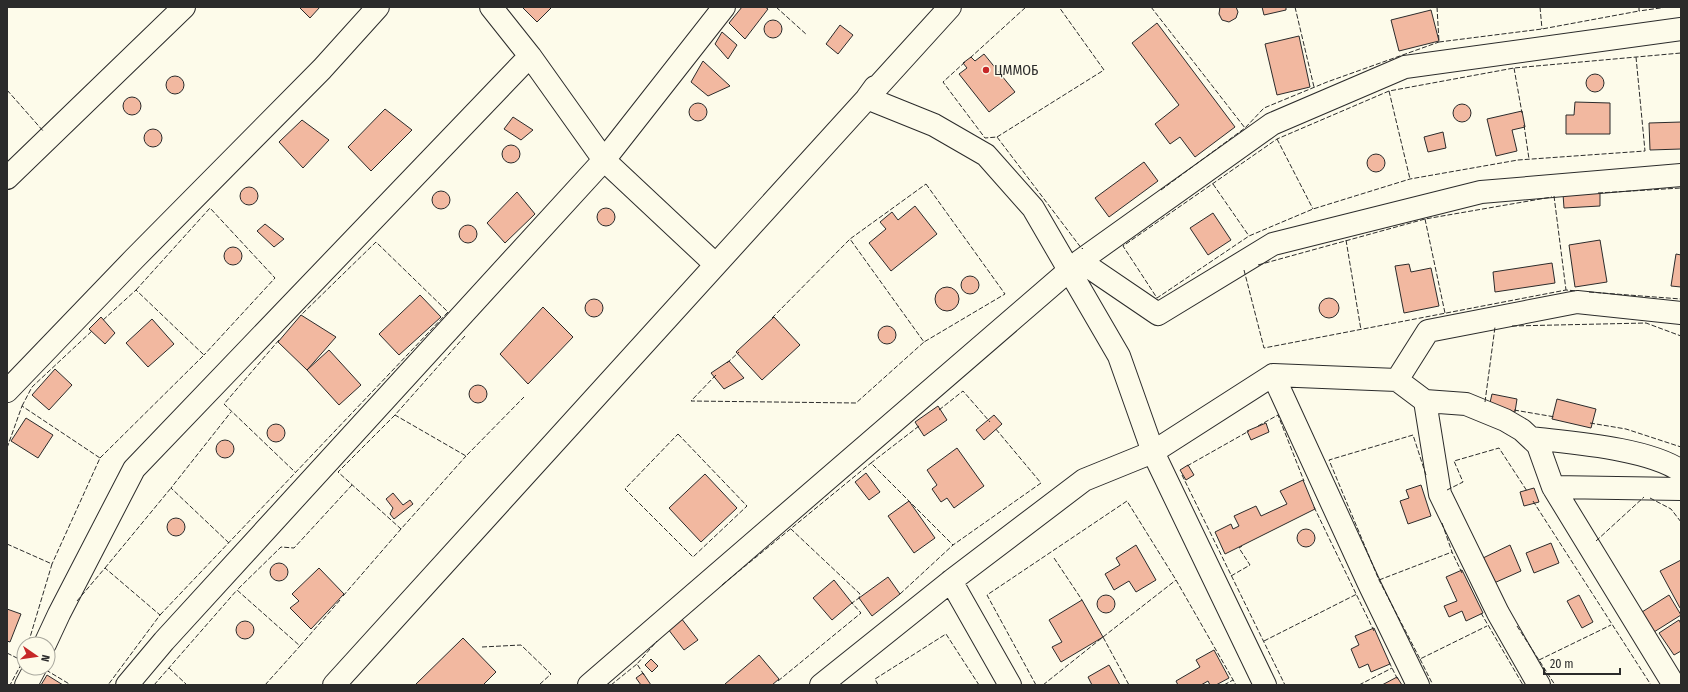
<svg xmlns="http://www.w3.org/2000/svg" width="1688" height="692" viewBox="0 0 1688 692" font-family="'Fira Sans Condensed',sans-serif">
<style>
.building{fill:#f2b8a0;stroke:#2b2b2b}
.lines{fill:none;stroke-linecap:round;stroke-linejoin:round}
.minor-casing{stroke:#2b2b2b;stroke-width:24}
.minor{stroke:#fdfbea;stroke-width:22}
.fence{stroke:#2b2b2b;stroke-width:1;stroke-dasharray:5 2;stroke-linecap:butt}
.poi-dot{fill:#c62828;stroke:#fdfbea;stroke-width:1.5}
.labels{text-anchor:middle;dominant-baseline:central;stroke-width:3;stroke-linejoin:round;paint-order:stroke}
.poi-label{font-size:14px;fill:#2b2b2b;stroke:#fdfbea;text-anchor:start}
</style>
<rect width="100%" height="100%" fill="#fdfbea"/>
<path class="building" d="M299,7H320L310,18Z
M522,7H552L537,22Z
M742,7H765L768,9L745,39L729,23Z
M1220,7H1236L1238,12L1236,18L1229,22L1222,20L1219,14Z
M1262,7H1286V10L1264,15Z
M1431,10L1439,41L1399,51L1391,20Z
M764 29a9 9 0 1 1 18 0a9 9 0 1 1-18 0Z
M1157,23L1235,127L1195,157L1180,137L1170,144L1155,124L1179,105L1132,43Z
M840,25L853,35L838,54L826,44Z
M722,32L737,45L728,59L715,44Z
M1299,36L1310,87L1277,95L1265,44Z
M984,54L1015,92L989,112L959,74L967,68L963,63L971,57L975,61Z
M703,61L730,86L708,96L691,82Z
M1586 83a9 9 0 1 1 18 0a9 9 0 1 1-18 0Z
M166 85a9 9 0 1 1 18 0a9 9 0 1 1-18 0Z
M123 106a9 9 0 1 1 18 0a9 9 0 1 1-18 0Z
M1575,102L1610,103V134H1566V115H1574Z
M689 112a9 9 0 1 1 18 0a9 9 0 1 1-18 0Z
M1453 113a9 9 0 1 1 18 0a9 9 0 1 1-18 0Z
M385,109L412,130L371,171L348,147Z
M1522,111L1525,127L1512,130L1517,151L1496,156L1487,119Z
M513,117L533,130L521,140L504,129Z
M302,120L329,140L303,168L279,142Z
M1681,122V149L1650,150L1649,123Z
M144 138a9 9 0 1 1 18 0a9 9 0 1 1-18 0Z
M1443,132L1446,148L1428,152L1424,137Z
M502 154a9 9 0 1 1 18 0a9 9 0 1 1-18 0Z
M1367 163a9 9 0 1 1 18 0a9 9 0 1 1-18 0Z
M1144,162L1158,181L1109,217L1095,198Z
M240 196a9 9 0 1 1 18 0a9 9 0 1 1-18 0Z
M432 200a9 9 0 1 1 18 0a9 9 0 1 1-18 0Z
M517,192L535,214L505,243L487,223Z
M1600,192V206L1564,208L1563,194Z
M915,206L937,234L891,271L869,243L886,229L880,222L892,212L898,220Z
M597 217a9 9 0 1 1 18 0a9 9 0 1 1-18 0Z
M1213,213L1231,240L1208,255L1190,228Z
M265,224L284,239L274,247L257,231Z
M459 234a9 9 0 1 1 18 0a9 9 0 1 1-18 0Z
M1600,240L1607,282L1575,287L1569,245Z
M224 256a9 9 0 1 1 18 0a9 9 0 1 1-18 0Z
M1676,254L1681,255V287L1671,286Z
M1552,263L1555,283L1495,292L1493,272Z
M1409,264L1411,272L1431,268L1439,306L1404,313L1395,266Z
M961 285a9 9 0 1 1 18 0a9 9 0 1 1-18 0Z
M935 299a12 12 0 1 1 24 0a12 12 0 1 1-24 0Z
M420,295L441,317L399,355L379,334Z
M1319 308a10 10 0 1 1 20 0a10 10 0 1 1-20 0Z
M585 308a9 9 0 1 1 18 0a9 9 0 1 1-18 0Z
M543,307L573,337L528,384L500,354Z
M301,315L336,337L307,370L278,342Z
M101,317L115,333L105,344L89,329Z
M774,317L800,345L762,380L736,352Z
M152,319L174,344L148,367L126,343Z
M878 335a9 9 0 1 1 18 0a9 9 0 1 1-18 0Z
M329,350L361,385L339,405L307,370Z
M729,361L744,378L724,389L711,373Z
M55,369L72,385L49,410L32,395Z
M469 394a9 9 0 1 1 18 0a9 9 0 1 1-18 0Z
M1492,394L1517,399L1515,412L1489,407Z
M1557,399L1596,409L1591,428L1552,419Z
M938,406L947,420L924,436L915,422Z
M994,415L1002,424L984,440L976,430Z
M26,418L53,435L38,458L11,441Z
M1266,423L1269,432L1251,440L1247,431Z
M267 433a9 9 0 1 1 18 0a9 9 0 1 1-18 0Z
M216 449a9 9 0 1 1 18 0a9 9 0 1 1-18 0Z
M957,448L984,486L954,508L947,498L941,502L932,489L937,485L927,470Z
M1188,465L1194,475L1186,480L1180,470Z
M866,473L880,492L869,500L855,482Z
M705,474L737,508L701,542L669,508Z
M1303,480L1315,509L1225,554L1215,532L1231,524L1233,529L1239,526L1234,516L1256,506L1261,516L1287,504L1280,491Z
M1421,485L1431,516L1408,524L1400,501L1409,498L1406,490Z
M1534,488L1539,502L1524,506L1520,492Z
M393,493L403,505L410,500L413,504L394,519L390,514L393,508L386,499Z
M909,501L935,538L914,553L888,516Z
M167 527a9 9 0 1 1 18 0a9 9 0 1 1-18 0Z
M1297 538a9 9 0 1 1 18 0a9 9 0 1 1-18 0Z
M1551,543L1559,563L1534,573L1526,553Z
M1136,545L1156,580L1136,592L1129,581L1114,590L1105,574L1120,565L1116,558Z
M1510,545L1521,571L1494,583L1483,558Z
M1681,560V607L1680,608L1660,571Z
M270 572a9 9 0 1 1 18 0a9 9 0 1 1-18 0Z
M319,568L344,594L311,629L290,608L299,601L292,594Z
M1462,570L1483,613L1466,621L1462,611L1449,617L1444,606L1457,601L1446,577Z
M888,577L900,594L872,616L859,598Z
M834,580L852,603L832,620L813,598Z
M1097 604a9 9 0 1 1 18 0a9 9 0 1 1-18 0Z
M1579,595L1593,622L1582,628L1567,601Z
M1669,595L1681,615L1654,632L1642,612Z
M1082,600L1103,637L1061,662L1052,647L1062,642L1049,620Z
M7,609L21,614L10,642L7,641Z
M681,618L698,640L684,650L668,629Z
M1679,620L1681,624V651L1674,655L1659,633Z
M236 630a9 9 0 1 1 18 0a9 9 0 1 1-18 0Z
M1374,628L1390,664L1371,672L1368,664L1359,668L1351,649L1359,645L1355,636Z
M463,638L496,672L483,685H415Z
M1214,650L1229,678L1216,685H1210L1208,681L1201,685H1178L1176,681L1200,667L1196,660Z
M759,655L779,679L772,685H726L725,684Z
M651,659L658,666L652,672L645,665Z
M1109,665L1120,685H1092L1088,677Z
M643,673L651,685H641L636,678Z
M47,675L63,685H41Z
M1397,677L1402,685H1382Z"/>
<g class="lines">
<g class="minor-casing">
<path id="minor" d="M491,7L530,56L604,160L715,264
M875,87L867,98L934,125L986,155L1033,208L1119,356L1153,452L1265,685
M7,178L184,7
M1080,261L1158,314L1273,244L1481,192L1681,175
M1273,375L1369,584L1418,685
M1397,380L1425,401L1440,494L1498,613L1539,685
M7,391L134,259L322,69L378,7
M1425,401L1466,404L1505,420L1522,430L1538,445L1553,487L1681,489
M1531,438C1572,443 1647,448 1681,471
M1553,487L1674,685
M951,581L1010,685
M45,644L59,614L134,469L530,56
M26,685L35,668
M127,685L164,641L604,160L724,7
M334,685L950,7
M589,685L1080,261L1272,124L1405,67L1681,29
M821,685L951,581L1084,480L1153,452L1273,375L1397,380L1428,331L1577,302L1681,313"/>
</g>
<use href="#minor" class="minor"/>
<path class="fence" d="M776,7L807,35
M1151,7L1245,128
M1295,7L1314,87
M1437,7L1439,42L1542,29L1639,11
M1540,7L1542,29
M1639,7V11L1667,7
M1636,57L1645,151L1518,160L1410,179L1313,209L1249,236L1157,298L1123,246L1277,139L1389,91L1514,68L1681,53
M970,58L1026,7
M965,62L943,82L985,138L997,137L1082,249L1083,248
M1514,68L1522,113
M7,90L44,132
M1389,91L1410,179
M1524,125L1529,159
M997,137L1104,70L1059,7
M1277,139L1313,209
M926,184L1005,294L924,342L850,239Z
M1213,184L1249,236
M1161,190L1245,128L1264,108L1327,82L1439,42
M1598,193L1681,188
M1554,196L1566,290
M1425,219L1445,313
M1346,240L1361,330
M1258,265L1425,219L1552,197
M1244,270L1264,348L1566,290L1577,291
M136,290L210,208L275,278L204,355
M1589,292L1681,299
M772,318L850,239
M1512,326L1646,323L1681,336
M465,336L395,415L466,456L524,397
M279,340L224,404L295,472
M727,363L739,352
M716,375L691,401L856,403L924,342
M1485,402L1495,327
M22,406L32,387L93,330
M939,410L963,391L990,422
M1514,410L1555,417
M395,415L338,472L401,529L466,456
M1590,423L1626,429L1681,447
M919,426L871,463L953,545
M1258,426L1278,415L1304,481
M678,434L747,506L693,557L625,489Z
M7,448L22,406L100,458L52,564
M100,458L204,355L136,290L102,321
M1187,466L1249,431
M1182,475L1285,685
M1426,475L1413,435L1329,460L1379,580L1420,659L1487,626
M1447,490L1463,482L1454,461L1499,448L1527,491
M1650,498L1671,509L1681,522
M1533,501L1651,685
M1314,507L1374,631
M1442,523L1452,552L1462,573
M1596,541L1644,497
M229,543L171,488L231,412
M7,544L52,564L28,644
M1054,558L1082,600
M105,568L171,488
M1231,576L1250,565L1239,548L1242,546
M1379,580L1452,552
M722,585L871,463
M900,594L953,545L1041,483L995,428
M343,596L401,529
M340,600L300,646L237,590L281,547L294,548L352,485
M77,601L105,568L160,615L108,685
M1481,613L1523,685
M160,615L448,312L376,242L300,316
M1517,626L1555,685
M1103,637L1176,580
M1264,641L1357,594
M482,647L521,645L551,674L539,685
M7,653L23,661L10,685
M1420,659L1433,685
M1539,660L1611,625
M1389,662L1398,680
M48,664L54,650
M169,668L187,685
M46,670L71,685
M644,675L637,664L657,641
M778,681L861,613L852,603L859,598L860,594L791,529
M154,685L237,590
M265,685L300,646
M611,685L637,664
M878,685L875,679L946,634L979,685
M1036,685L987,595L1127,501L1176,580L1236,685
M1043,685L1103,637L1129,685
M1224,685L1233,680
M1359,685L1392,668"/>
</g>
<circle class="poi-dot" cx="986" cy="70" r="4"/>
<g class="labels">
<g class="poi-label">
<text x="994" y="70">ЦММОБ</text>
</g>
</g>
<rect width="1688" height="692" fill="none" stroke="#2b2b2b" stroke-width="16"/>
<g transform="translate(36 656) rotate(103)"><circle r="19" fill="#fdfbea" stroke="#a9a89e"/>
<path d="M0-3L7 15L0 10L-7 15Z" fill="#c62828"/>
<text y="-6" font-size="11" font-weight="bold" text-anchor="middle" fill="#2b2b2b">N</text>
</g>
<path d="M1544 668v6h76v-6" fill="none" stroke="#2b2b2b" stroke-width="2"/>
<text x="1550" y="668" font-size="12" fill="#2b2b2b" stroke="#fdfbea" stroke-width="3" paint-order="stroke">20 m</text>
</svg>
